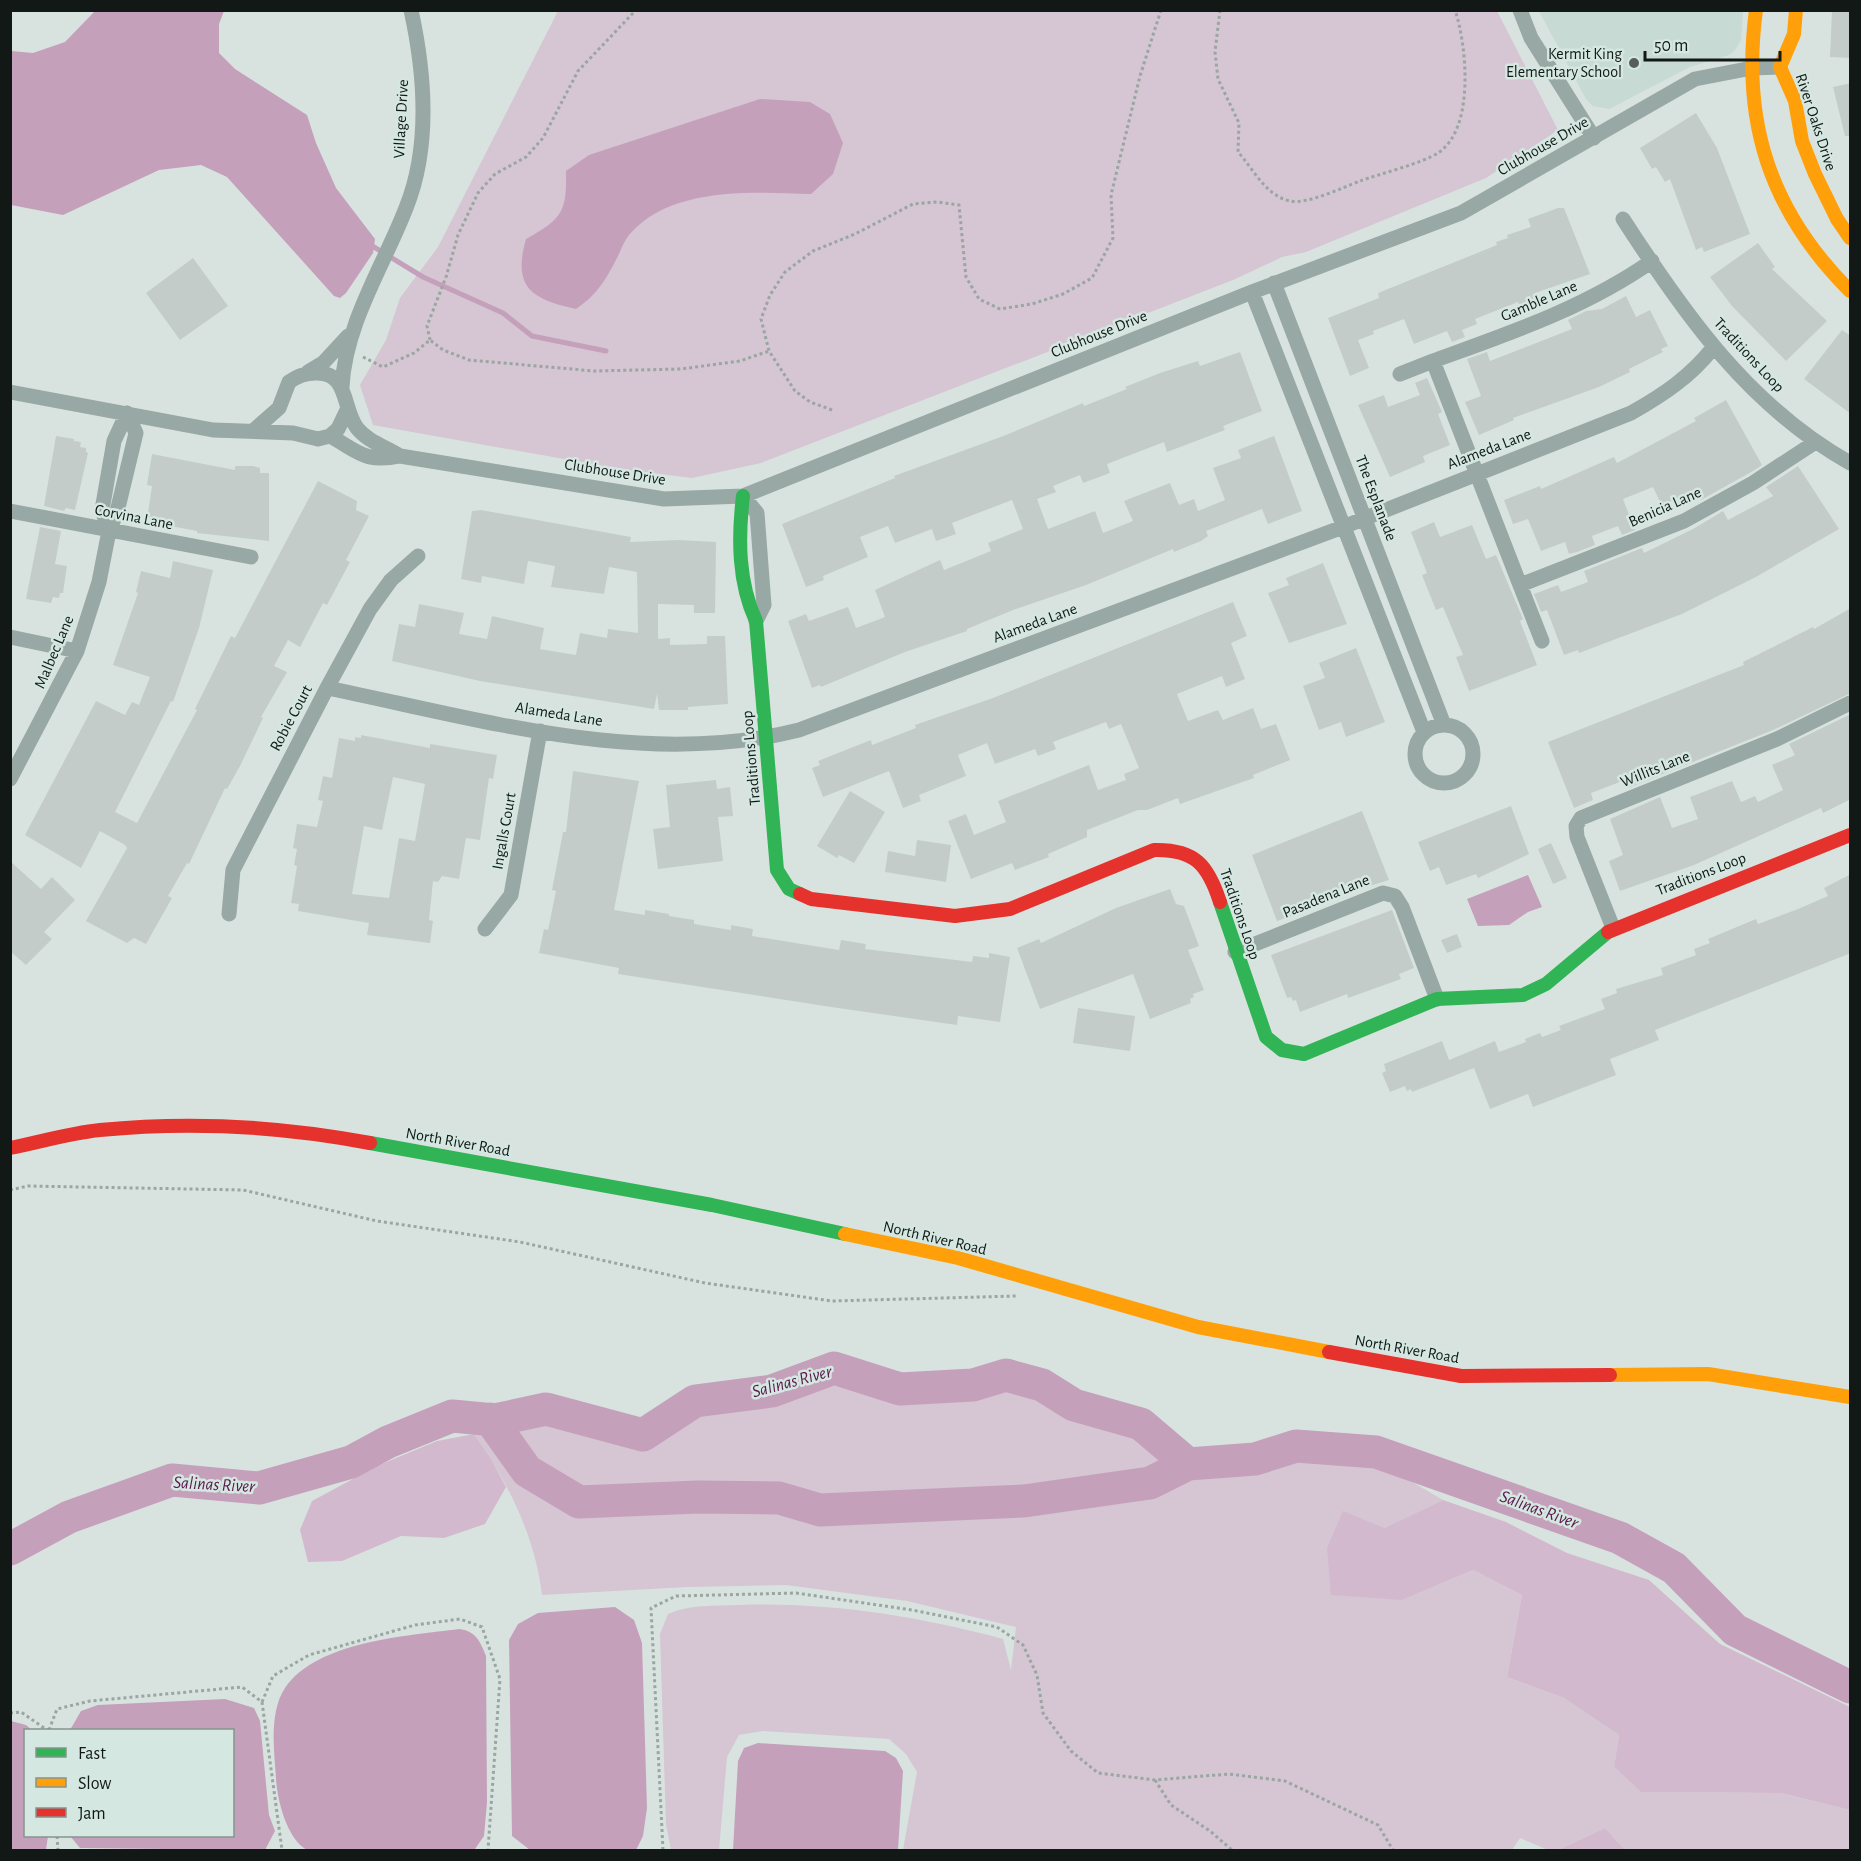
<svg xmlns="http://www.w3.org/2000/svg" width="1861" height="1861" viewBox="0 0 1861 1861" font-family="'Alegreya Sans',sans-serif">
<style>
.built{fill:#c7dad3}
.green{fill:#d6c5d2}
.forest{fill:#d3b9cd}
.water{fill:#c4a0bb}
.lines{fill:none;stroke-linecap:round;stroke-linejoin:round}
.stream{stroke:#c4a0bb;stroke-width:5}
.river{stroke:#c4a0bb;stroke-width:33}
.building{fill:#c4ccca;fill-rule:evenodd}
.path{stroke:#99a6a2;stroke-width:3;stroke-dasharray:3 3;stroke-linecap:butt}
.street{stroke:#98a8a4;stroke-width:15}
.fast{stroke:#30b455;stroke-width:14}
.slow{stroke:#ff9f0a;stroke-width:14}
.jam{stroke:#e5322d;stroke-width:14}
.poi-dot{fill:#575f5c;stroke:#d4e7e0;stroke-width:2}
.labels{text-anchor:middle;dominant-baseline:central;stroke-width:5;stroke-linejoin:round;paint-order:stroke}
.poi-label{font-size:16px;fill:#121816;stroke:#d4e7e0;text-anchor:end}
.street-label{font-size:16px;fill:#121816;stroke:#d4e7e0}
.water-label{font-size:18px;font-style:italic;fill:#5a184c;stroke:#d4e7e0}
</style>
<rect width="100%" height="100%" fill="#d8e3df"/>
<path class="built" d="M1539,11H1743L1741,40L1735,50L1729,55L1690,67L1609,109L1593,106L1586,99Z"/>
<path class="green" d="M558,11H1497L1558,130L1486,178L1306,252L1282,257L1233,280L761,463L692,478L620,469L373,425L360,385L386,340L400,298L438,247Z
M838,1379L914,1396L974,1393L1002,1385L1033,1390L1077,1415L1115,1424L1152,1443L1181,1472L1224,1471L1270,1464L1300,1456L1376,1461L1443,1500L1384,1528L1402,1600L1473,1570L1522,1595L1507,1677L1564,1698L1619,1735L1614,1767L1641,1792L1781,1793L1850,1810V1850H1625L1605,1828L1558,1850H1548L1520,1838L1512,1850H903L917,1772L906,1754L889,1739L763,1731L739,1735L727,1757L719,1850H671L666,1824L660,1634L668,1614C691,1604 714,1606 739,1605C829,1602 917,1616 1003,1639L1011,1670L1016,1627L907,1601L786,1585L687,1587L542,1595C535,1536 508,1482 474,1434L547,1418L649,1441L698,1413L783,1398Z"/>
<path class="forest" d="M474,1434L491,1459L506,1487L485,1524L444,1538L401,1536L342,1561L308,1562L300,1530L312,1501L377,1466L437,1441Z
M1443,1500L1506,1522L1567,1553L1649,1580L1720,1644L1850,1707V1810L1781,1793L1641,1792L1614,1767L1619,1735L1564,1698L1507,1677L1522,1595L1473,1570L1402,1600L1331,1595L1327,1548L1343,1511L1384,1528Z
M1605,1828L1625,1850H1558Z"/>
<path class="water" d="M96,10L224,11L219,24V53L235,69L307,115L316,143L336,188L375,239L373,253L346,293L340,298L334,296L227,177L201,165L159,170L63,215L11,205V51L33,53L65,42Z
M760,99L810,102L830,114L843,143L833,174L811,194C753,192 670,186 629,235C624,241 621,250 618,256C607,278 597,295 576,309C532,299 512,288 526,239C562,219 567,212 566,171L589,155Z
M1528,875L1542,907L1528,912L1509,925L1478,926L1467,899Z
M615,1607L634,1620L642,1643L647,1808L643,1836L636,1850H530L512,1836L509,1640L518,1624L538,1613Z
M459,1629C476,1631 480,1641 486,1656L487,1802L484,1836L475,1849L307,1850C287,1839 277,1800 276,1778C274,1750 269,1712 285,1688C317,1641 407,1636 459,1629Z
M225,1699L254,1708L260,1721L269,1815L275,1831L265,1850L80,1848L70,1836H232V1730H70L81,1711L98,1705Z
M11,1721L26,1725L32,1730H26V1836H48L46,1850H11Z
M758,1743L885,1751L896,1758L903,1771L898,1850H733L738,1761L744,1748Z"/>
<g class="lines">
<path class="stream" d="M369,244L423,277L503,313L532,336L606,351"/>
<path class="river" d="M490,1419L527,1471L579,1502L698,1497L779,1498L820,1510L1024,1501L1150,1483L1188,1464
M10,1549L69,1517L172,1480L259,1488L351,1462L388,1442L452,1416L495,1420L546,1409L643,1435L695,1401L772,1391L834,1368L900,1389L973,1385L1006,1375L1042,1385L1074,1405L1141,1424L1188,1464L1255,1459L1296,1446L1376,1452L1620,1538L1674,1568L1735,1630L1850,1687"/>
</g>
<path class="building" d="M1832,10L1851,11V58L1830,57Z
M1851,83V136H1845L1833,87Z
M1696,113L1717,148L1750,234L1704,252L1702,247L1696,250L1670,179L1665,182L1656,167L1652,169L1640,148Z
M1558,208H1564L1590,274L1535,293L1538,301L1520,307L1518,302L1475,319L1477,324L1462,330L1465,337L1452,342L1447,331L1414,344L1404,319L1373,331L1374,334L1358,340L1369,368L1350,376L1328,318L1379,298L1378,293L1497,245L1496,242L1508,238L1507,235L1531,227L1528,219Z
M1758,243L1775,267L1772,269L1827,321L1786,361L1732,306L1710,277Z
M193,258L228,306L180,340L146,293Z
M1626,296L1636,317L1650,310L1668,346L1661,349L1663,352L1629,369L1630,372L1599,387L1513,418L1514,420L1479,435L1465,402L1481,396L1467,359L1487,352L1490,361L1572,329L1568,320L1586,311L1602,309Z
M1842,330L1851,336V414L1804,379Z
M1240,352L1262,411L1223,426L1225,430L1167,452L1164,442L1107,464L1110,473L1083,483L1080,475L1053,486L1056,492L1037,499L1048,529L1095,511L1103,533L1133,521L1124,501L1170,483L1179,505L1194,499L1198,511L1225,500L1213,468L1241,458L1238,450L1274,436L1302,511L1268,524L1262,509L1206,531L1208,536L1201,541L1174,552L1173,549L1086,585L1013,610L967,629V631L905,652L821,687L820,685L812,688L788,621L806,614L809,621L848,607L856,628L885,617L875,590L940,560L944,570L991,551L988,543L1023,529L1012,500L952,523L956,534L936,541L932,529L895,543L888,526L860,537L868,557L823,576L824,580L806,587L782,524L895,478L894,476L1006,435L1083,403L1084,406L1127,389L1125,387L1160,373L1198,361L1200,366Z
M1427,378L1442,412L1438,414L1450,445L1423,456L1425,462L1390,477L1358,405L1384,395L1388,407L1420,395L1415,383Z
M1726,400L1762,465L1753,471L1701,500L1695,489L1662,506L1653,487L1623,499L1635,530L1622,535L1618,526L1592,536L1595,545L1577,552L1569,554L1565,542L1541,551L1528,519L1513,524L1504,500L1540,486L1541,489L1614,457L1617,463L1696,421L1694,418Z
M56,436L74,439V441L81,442L80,447L86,448V452L88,453L75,510L66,508L64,511L44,506Z
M152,454L235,470V466H253L260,468V473H269V541L197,533V531L155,523V520L147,519L152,486L147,485Z
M1798,466L1839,529L1756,577L1682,614L1579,653L1578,650L1564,655L1547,610L1541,612L1534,594L1558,585L1561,592L1588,582L1584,571L1642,548L1644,553L1693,529L1723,511L1728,520L1773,496L1766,487Z
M318,481L357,501L356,510L369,516L346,560L350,562L327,605L323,603L300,647L288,640L274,666L287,672L261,717L263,718L240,766L227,789L225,788L189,864L187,863L168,896L172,898L146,944L134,938L127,943L86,921L127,848L125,845L100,831L81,868L25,835L96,701L125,715L132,702L139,705L150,677L113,665L138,593L136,592L141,571L170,578L173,561L213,570L199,628L173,702L171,701L115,812L137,823L197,710L195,709L231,636L235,638Z
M481,510L631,537L630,542L679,540L716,542L715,613H694V605L658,604V639L670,638V645L707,644V636H725L728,704L688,707V710H659L657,694L654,709L480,681L392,661L399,624L415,627L419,604L464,613L459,634L487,639L492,616L544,628L540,649L576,655L580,633L607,638L608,629L638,633L637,572L609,567L604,594L551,587L555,566L528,561L524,584L482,576L481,583L461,579L472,511Z
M1434,522L1440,537L1472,525L1486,559L1496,555L1523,619L1520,621L1537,665L1469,691L1456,657L1463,655L1443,607L1436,610L1422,575L1427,573L1411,532Z
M40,527L61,531L55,564L67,566L63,593H60L59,598L53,597L51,603L26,599Z
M1323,563L1347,624L1289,643L1268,593L1289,585L1286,578Z
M1233,602L1247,636L1231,643L1245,679L1226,687L1222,676L1177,694L1188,721L1218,710L1223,720L1253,708L1261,729L1276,724L1290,760L1253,775L1254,778L1180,804L1178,798L1147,810H1138L1087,830V837L1048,854L1049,857L1015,870L1012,863L971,879L948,821L966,814L974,835L1006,822L998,801L1089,765L1098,790L1126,780L1124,774L1139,768L1121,724L1109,729L1106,722L1053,742L1056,749L1038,756L1035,749L995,764L987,743L958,755L966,776L919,795L921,801L903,808L889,771L823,797L812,768L820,765L818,761L871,740L872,745L916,728L915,725L993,698Z
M1851,608V693L1773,730L1628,788L1625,780L1591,793L1593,800L1574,808L1548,742L1744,665L1743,662L1813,627L1814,629Z
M1356,648L1385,722L1346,737L1341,722L1319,730L1303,686L1325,678L1319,663Z
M1851,714V799L1823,813L1821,808L1694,865L1620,891L1609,861L1623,855L1610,819L1660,797L1672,828L1698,819L1690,797L1732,781L1741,802L1755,796L1758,802L1783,790L1772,765L1795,755L1789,744Z
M361,735L430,748V744L497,755L493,779L489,778L480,840L466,838L459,879L442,876L438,882L433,881L429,920L433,921L430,943L367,935L369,923L298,911L299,904L291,903L297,866L294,865L297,849L293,848L297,824L317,827L323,801L318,800L323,776L332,778L339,738L355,741V737L361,738ZM393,777L425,784L415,841L399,838L389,898L352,894L364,826L382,830Z
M573,771L639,781L614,910L645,915V910L669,914V916L694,920V924L731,930V925L753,929L752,936L839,950L841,940L866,944L865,949L972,962L973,956L989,958V953L1010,957L1000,1022L958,1016L957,1025L831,1007L618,974L619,968L539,953L544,929L548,930L556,891L552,890L563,832H566Z
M716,780L717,789L730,787L733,816L718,817L723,861L658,869L653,829L670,827L666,785Z
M850,791L885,812L854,863L839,855L837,858L817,846Z
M1511,806L1529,854L1478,878L1476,874L1446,885L1439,867L1430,871L1418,842Z
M1362,811L1389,880L1363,888L1360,880L1333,891L1335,898L1322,903L1320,896L1294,906L1297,914L1277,921L1252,855Z
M917,840L951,845L946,882L885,872L888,851L915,856Z
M1551,843L1567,878L1553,884L1538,849Z
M10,861L41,889L52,877L75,900L44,932L52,939L26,965L10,951Z
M1851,874V953L1655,1030L1659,1040L1610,1059L1616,1075L1533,1107L1528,1094L1490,1109L1474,1068L1412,1092L1411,1089L1407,1091L1405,1086L1390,1092L1382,1073L1386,1071L1384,1064L1442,1041L1449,1060L1495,1041L1499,1052L1526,1042L1525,1039L1540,1033L1542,1037L1561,1030L1559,1026L1605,1009L1601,999L1617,993L1616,989L1663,975L1661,968L1696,955L1694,949L1710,943L1708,939L1756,919L1758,924L1798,909L1828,896L1824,888Z
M1170,889L1176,904L1184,906L1199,946L1188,950L1204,990L1193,994L1194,997L1190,999L1191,1003L1150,1019L1133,974L1040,1009L1017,948L1039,939L1041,943L1116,908Z
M1392,910L1414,968L1399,974L1401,979L1348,998L1347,994L1300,1012L1296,1000L1293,1001L1291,997L1287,998L1271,955Z
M1457,934L1462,947L1447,953L1441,940Z
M1078,1008L1135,1016L1130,1051L1073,1043Z"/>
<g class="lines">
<path class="path" d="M1220,10L1215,52L1218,79L1239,123L1238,152C1254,170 1266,196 1290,201C1306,205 1344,187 1360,181C1379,174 1423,163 1438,153C1475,129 1467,46 1455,10
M430,340L427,326L446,277L458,235L478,193L495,174L526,157L543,138L578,71L636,10
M363,357L383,367L414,353L430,340L443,350L469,360L594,371L681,369L740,361L769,351
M832,410L810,402L795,391L769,351L761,319L770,295L785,272L813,251L855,234L913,204L937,202L959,205L966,277L979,299L1000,309L1032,304L1063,294L1092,278L1113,238L1111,195L1140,76L1161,10
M10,1190L28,1186L243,1190L377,1221L520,1242L705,1283L832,1301L1017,1296
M262,1702L273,1676L309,1655L415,1625L460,1619L482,1627L500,1679L488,1850
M10,1713L21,1712L47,1730
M49,1730L57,1709L90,1701L242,1687L262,1702L282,1850
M1155,1780L1171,1805L1210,1831L1232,1850
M57,1836L58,1850
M663,1850L651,1608L676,1596L796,1593L912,1610L997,1627L1023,1645L1037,1675L1043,1713L1071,1751L1098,1773L1155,1780L1229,1774L1285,1781L1378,1825L1393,1850"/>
<path class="street" d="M1520,10L1531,38L1594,138
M1623,219C1685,315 1749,406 1850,463
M1652,261C1585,308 1510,333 1433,361L1520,585L1684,521L1753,483L1814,443
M1274,283L1444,725
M1252,292L1424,732
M308,372L323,363L348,336
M1400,374L1433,361
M342,387C345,324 384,265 406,208C431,146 425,74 411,10
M10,392L213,430L293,433L318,439L330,436L338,429L347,410
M253,431L279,408L289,382C298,376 305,373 316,373C349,372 342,408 357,428C367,441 386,447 400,456
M330,436C359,452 365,463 400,456L664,499L743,496L1252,292L1461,213L1695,79L1752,68L1780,67
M743,496L757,513L764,605L756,621
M10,511L251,557
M109,531L102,510L114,441L127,413
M1520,585L1542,641
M10,637L77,651
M327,688C480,719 644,769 799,730L1343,527L1631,413C1663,395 1690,377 1713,348
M1415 754a29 29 0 1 1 58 0a29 29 0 1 1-58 0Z
M10,779L77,651L99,582L109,531L117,512L136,433L127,413
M229,914L233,870L327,688L370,609L391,580L418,556
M1613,928L1577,837L1576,826L1581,818L1777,739L1850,703
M485,929L511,895L540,731
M1235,952L1383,893L1395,896L1402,907L1437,999"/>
<path class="fast" d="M743,496C738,538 738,582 756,621L777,870L789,889L800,894
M1220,902L1266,1037L1282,1050L1304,1054L1437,999L1523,995L1546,984L1608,932
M370,1143L712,1205L845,1234"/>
<path class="slow" d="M1756,10C1741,122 1770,211 1850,291
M1796,10L1794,34L1780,67L1795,101L1802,141L1815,174L1837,219L1850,238
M845,1234L958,1258L1198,1327L1329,1352
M1610,1375L1708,1374L1850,1397"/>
<path class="jam" d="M800,894L811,899L955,916L1010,909L1154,850C1195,849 1208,865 1220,902
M1608,932L1850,835
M10,1148C40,1142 70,1133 100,1130C191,1121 280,1126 370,1143
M1329,1352L1461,1376L1610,1375"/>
</g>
<circle class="poi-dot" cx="1634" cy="63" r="6"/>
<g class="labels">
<g class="poi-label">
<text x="1622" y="54">Kermit King<tspan x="1622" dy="18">Elementary School</tspan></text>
</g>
<g class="street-label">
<text transform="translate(401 119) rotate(-87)">Village Drive</text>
<text transform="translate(1816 122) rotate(72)">River Oaks Drive</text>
<text transform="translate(1543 146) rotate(-30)">Clubhouse Drive</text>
<text transform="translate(1539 301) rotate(-23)">Gamble Lane</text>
<text transform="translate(1099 334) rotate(-22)">Clubhouse Drive</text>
<text transform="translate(1749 355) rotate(47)">Traditions Loop</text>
<text transform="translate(1489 449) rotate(-21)">Alameda Lane</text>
<text transform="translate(615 472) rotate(9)">Clubhouse Drive</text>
<text transform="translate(1376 498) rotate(69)">The Esplanade</text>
<text transform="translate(1665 507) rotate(-24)">Benicia Lane</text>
<text transform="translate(134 517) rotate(11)">Corvina Lane</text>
<text transform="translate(1035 623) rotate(-20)">Alameda Lane</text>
<text transform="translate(54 652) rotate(-67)">Malbec Lane</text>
<text transform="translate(559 714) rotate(9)">Alameda Lane</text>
<text transform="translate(291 718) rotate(-62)">Robie Court</text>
<text transform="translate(751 758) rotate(-95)">Traditions Loop</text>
<text transform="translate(1655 769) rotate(-22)">Willits Lane</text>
<text transform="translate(504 831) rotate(-80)">Ingalls Court</text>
<text transform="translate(1701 874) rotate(-21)">Traditions Loop</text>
<text transform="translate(1326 896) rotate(-22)">Pasadena Lane</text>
<text transform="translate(1240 914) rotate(71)">Traditions Loop</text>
<text transform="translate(458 1142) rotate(10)">North River Road</text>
<text transform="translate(935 1238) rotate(13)">North River Road</text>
<text transform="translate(1407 1349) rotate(10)">North River Road</text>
</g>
<g class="water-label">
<text transform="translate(792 1382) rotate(-15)">Salinas River</text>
<text transform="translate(214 1485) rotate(3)">Salinas River</text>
<text transform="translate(1539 1510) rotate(20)">Salinas River</text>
</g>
</g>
<rect width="1861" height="1861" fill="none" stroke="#121816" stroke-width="24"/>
<rect x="24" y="1729" width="210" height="108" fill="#d4e7e0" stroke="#86948f" stroke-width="1.5"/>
<rect x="36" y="1748" width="30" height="9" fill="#30b455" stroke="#86948f" stroke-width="1.5"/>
<text x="78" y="1759" font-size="18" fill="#121816">Fast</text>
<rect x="36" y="1778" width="30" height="9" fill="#ff9f0a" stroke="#86948f" stroke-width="1.5"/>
<text x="78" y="1789" font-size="18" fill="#121816">Slow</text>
<rect x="36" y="1808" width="30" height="9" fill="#e5322d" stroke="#86948f" stroke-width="1.5"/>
<text x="78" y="1819" font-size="18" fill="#121816">Jam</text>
<path d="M1645 51v9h135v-9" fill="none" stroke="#121816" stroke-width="3"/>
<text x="1654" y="51" font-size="18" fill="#121816" stroke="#d4e7e0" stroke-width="4.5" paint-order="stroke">50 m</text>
</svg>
